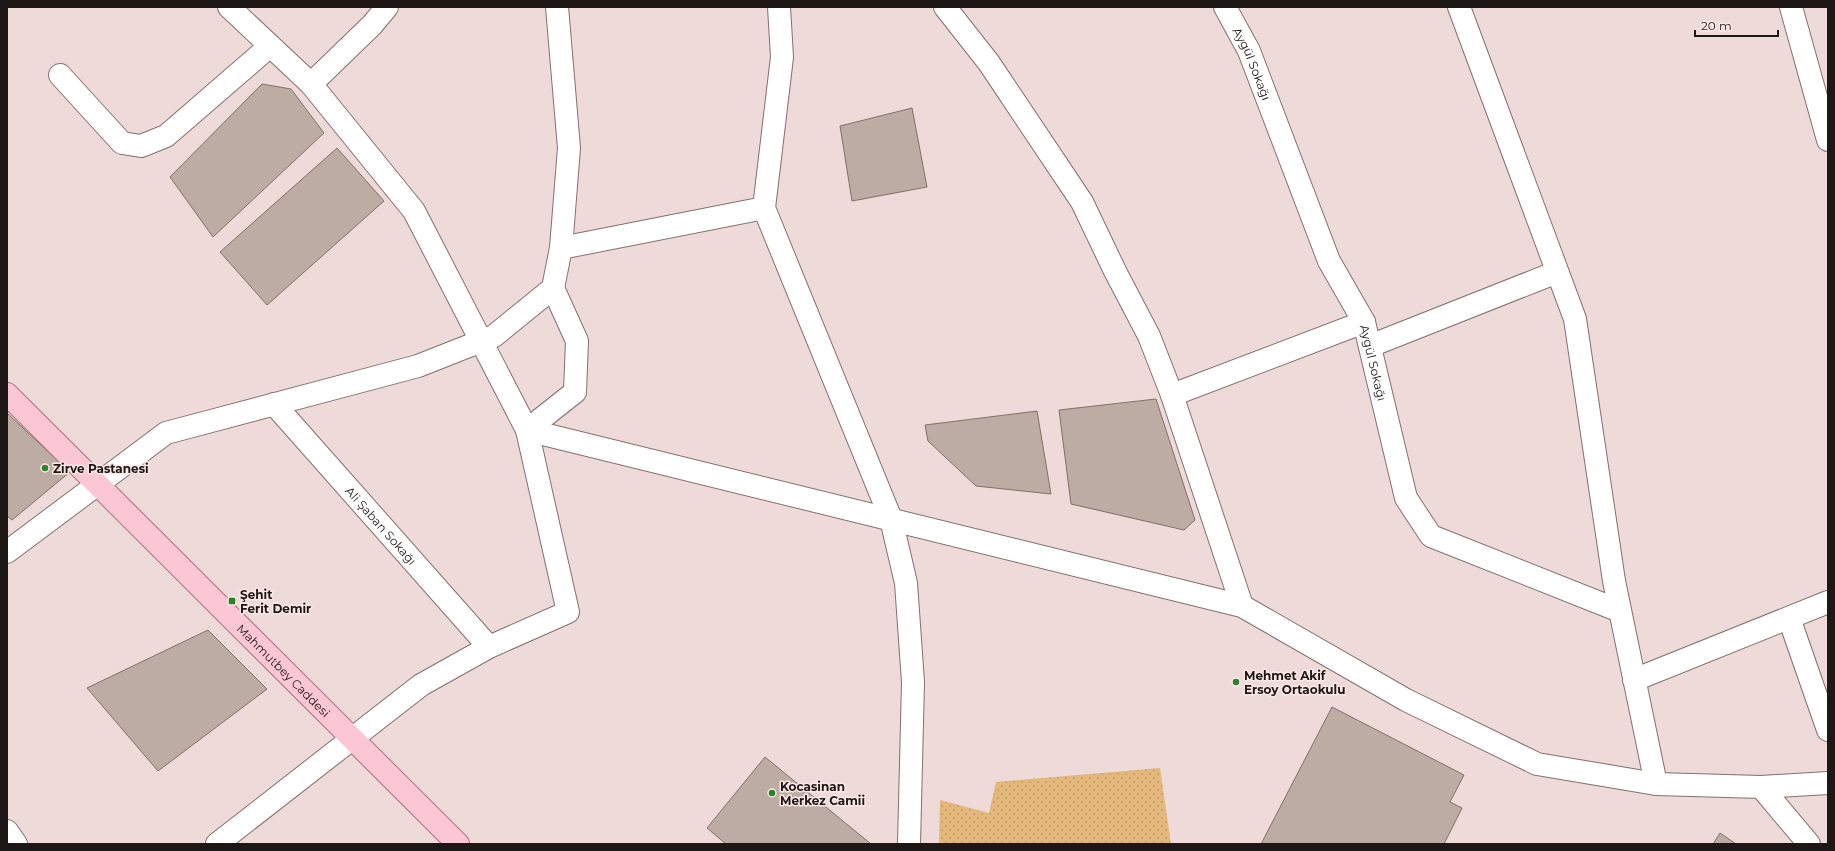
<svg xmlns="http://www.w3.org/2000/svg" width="1835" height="851" viewBox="0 0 1835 851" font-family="Montserrat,sans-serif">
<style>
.grass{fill:url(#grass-dots)}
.building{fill:#bcaca3;stroke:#7f7169}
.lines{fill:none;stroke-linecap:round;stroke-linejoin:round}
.minor-casing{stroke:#82716e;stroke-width:24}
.major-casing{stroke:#ac717f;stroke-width:24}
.minor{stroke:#fff;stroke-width:22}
.major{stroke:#fbc7d4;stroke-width:22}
.poi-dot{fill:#2c812e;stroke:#fbe8e5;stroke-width:1.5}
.labels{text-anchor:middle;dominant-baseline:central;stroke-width:3;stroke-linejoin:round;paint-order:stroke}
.street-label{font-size:12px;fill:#1d1716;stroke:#fbe8e5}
.poi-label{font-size:12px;font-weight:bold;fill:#1d1716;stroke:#fbe8e5;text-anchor:start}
</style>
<defs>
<pattern id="grass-dots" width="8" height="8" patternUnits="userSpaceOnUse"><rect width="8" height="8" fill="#e4b77b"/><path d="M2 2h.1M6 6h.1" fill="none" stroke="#c39d6a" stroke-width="1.8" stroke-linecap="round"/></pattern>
</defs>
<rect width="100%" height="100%" fill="#eedad8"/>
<path class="grass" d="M1160,768L1171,844H939L940,800L989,813L996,782Z"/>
<path class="building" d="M262,84L291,89L324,133L213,237L170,177Z
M912,108L927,187L852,201L840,126Z
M337,148L384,201L267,305L220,252Z
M1156,399L1195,520L1184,530L1071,504L1059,410Z
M1037,411L1051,494L976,486L928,441L925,425Z
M7,413L70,472L12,520L7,516Z
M208,630L267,689L158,771L87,688Z
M1332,707L1464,775L1450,802L1462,808L1444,844H1261Z
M765,757L871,844H726L707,828Z
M1720,833L1736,844H1713Z"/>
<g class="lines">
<g class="minor-casing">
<g id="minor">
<path d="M779,7L782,57L764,208L891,519L906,583L913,682L909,844"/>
<path d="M945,7L989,63L1082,202L1115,271L1149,336L1172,395L1242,606"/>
<path id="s1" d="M1225,7L1249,51L1329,261L1364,322L1406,498L1431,536L1620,611"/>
<path d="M1459,7L1575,319L1614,581L1656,784"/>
<path d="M1791,7L1828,140"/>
<path d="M60,75L122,143L141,146L166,136L270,46"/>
<path d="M311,84L372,25L387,7"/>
<path d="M561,248L764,208"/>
<path d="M1370,346L1557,272"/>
<path d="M1172,395L1364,322"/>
<path id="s2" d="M274,404L489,647"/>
<path d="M527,430L1242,606L1406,700L1537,764L1656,784L1761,787L1828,783"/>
<path d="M527,430L575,392L577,341L553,288"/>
<path d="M7,552L166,433L418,366L494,336L553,288L561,248L569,148L557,7"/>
<path d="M1789,618L1828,730"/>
<path d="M1634,680L1828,602"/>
<path d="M1761,787L1809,844"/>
<path d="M7,831L16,844"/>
<path d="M217,844L421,685L489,647L568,612L527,430L414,211L311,84L229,7"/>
</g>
</g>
<g class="major-casing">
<g id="major">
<path id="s3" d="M7,394L458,844"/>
</g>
</g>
<use href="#minor" class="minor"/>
<use href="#major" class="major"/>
</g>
<g class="poi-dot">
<circle cx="45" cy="468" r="4"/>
<rect x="228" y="597" width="8" height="8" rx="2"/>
<circle cx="1236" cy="682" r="4"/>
<circle cx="772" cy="793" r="4"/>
</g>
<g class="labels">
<g class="street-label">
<text stroke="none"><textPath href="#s1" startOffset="63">Aygül Sokağı</textPath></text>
<text stroke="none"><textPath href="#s1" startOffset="387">Aygül Sokağı</textPath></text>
<text stroke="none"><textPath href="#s2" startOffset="162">Ali Şaban Sokağı</textPath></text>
<text stroke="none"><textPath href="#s3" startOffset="391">Mahmutbey Caddesi</textPath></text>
</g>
<g class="poi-label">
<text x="53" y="468">Zirve Pastanesi</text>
<text x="240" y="594">Şehit<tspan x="240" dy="14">Ferit Demir</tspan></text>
<text x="1244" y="675">Mehmet Akif<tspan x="1244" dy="14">Ersoy Ortaokulu</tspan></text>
<text x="780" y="786">Kocasinan<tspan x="780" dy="14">Merkez Camii</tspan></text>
</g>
</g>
<rect width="1835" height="851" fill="none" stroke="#1d1716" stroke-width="16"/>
<path d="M1695 30v6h83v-6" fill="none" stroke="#1d1716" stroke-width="2"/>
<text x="1701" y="30" font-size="12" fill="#1d1716" stroke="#fbe8e5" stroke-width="3" paint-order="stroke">20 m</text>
</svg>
